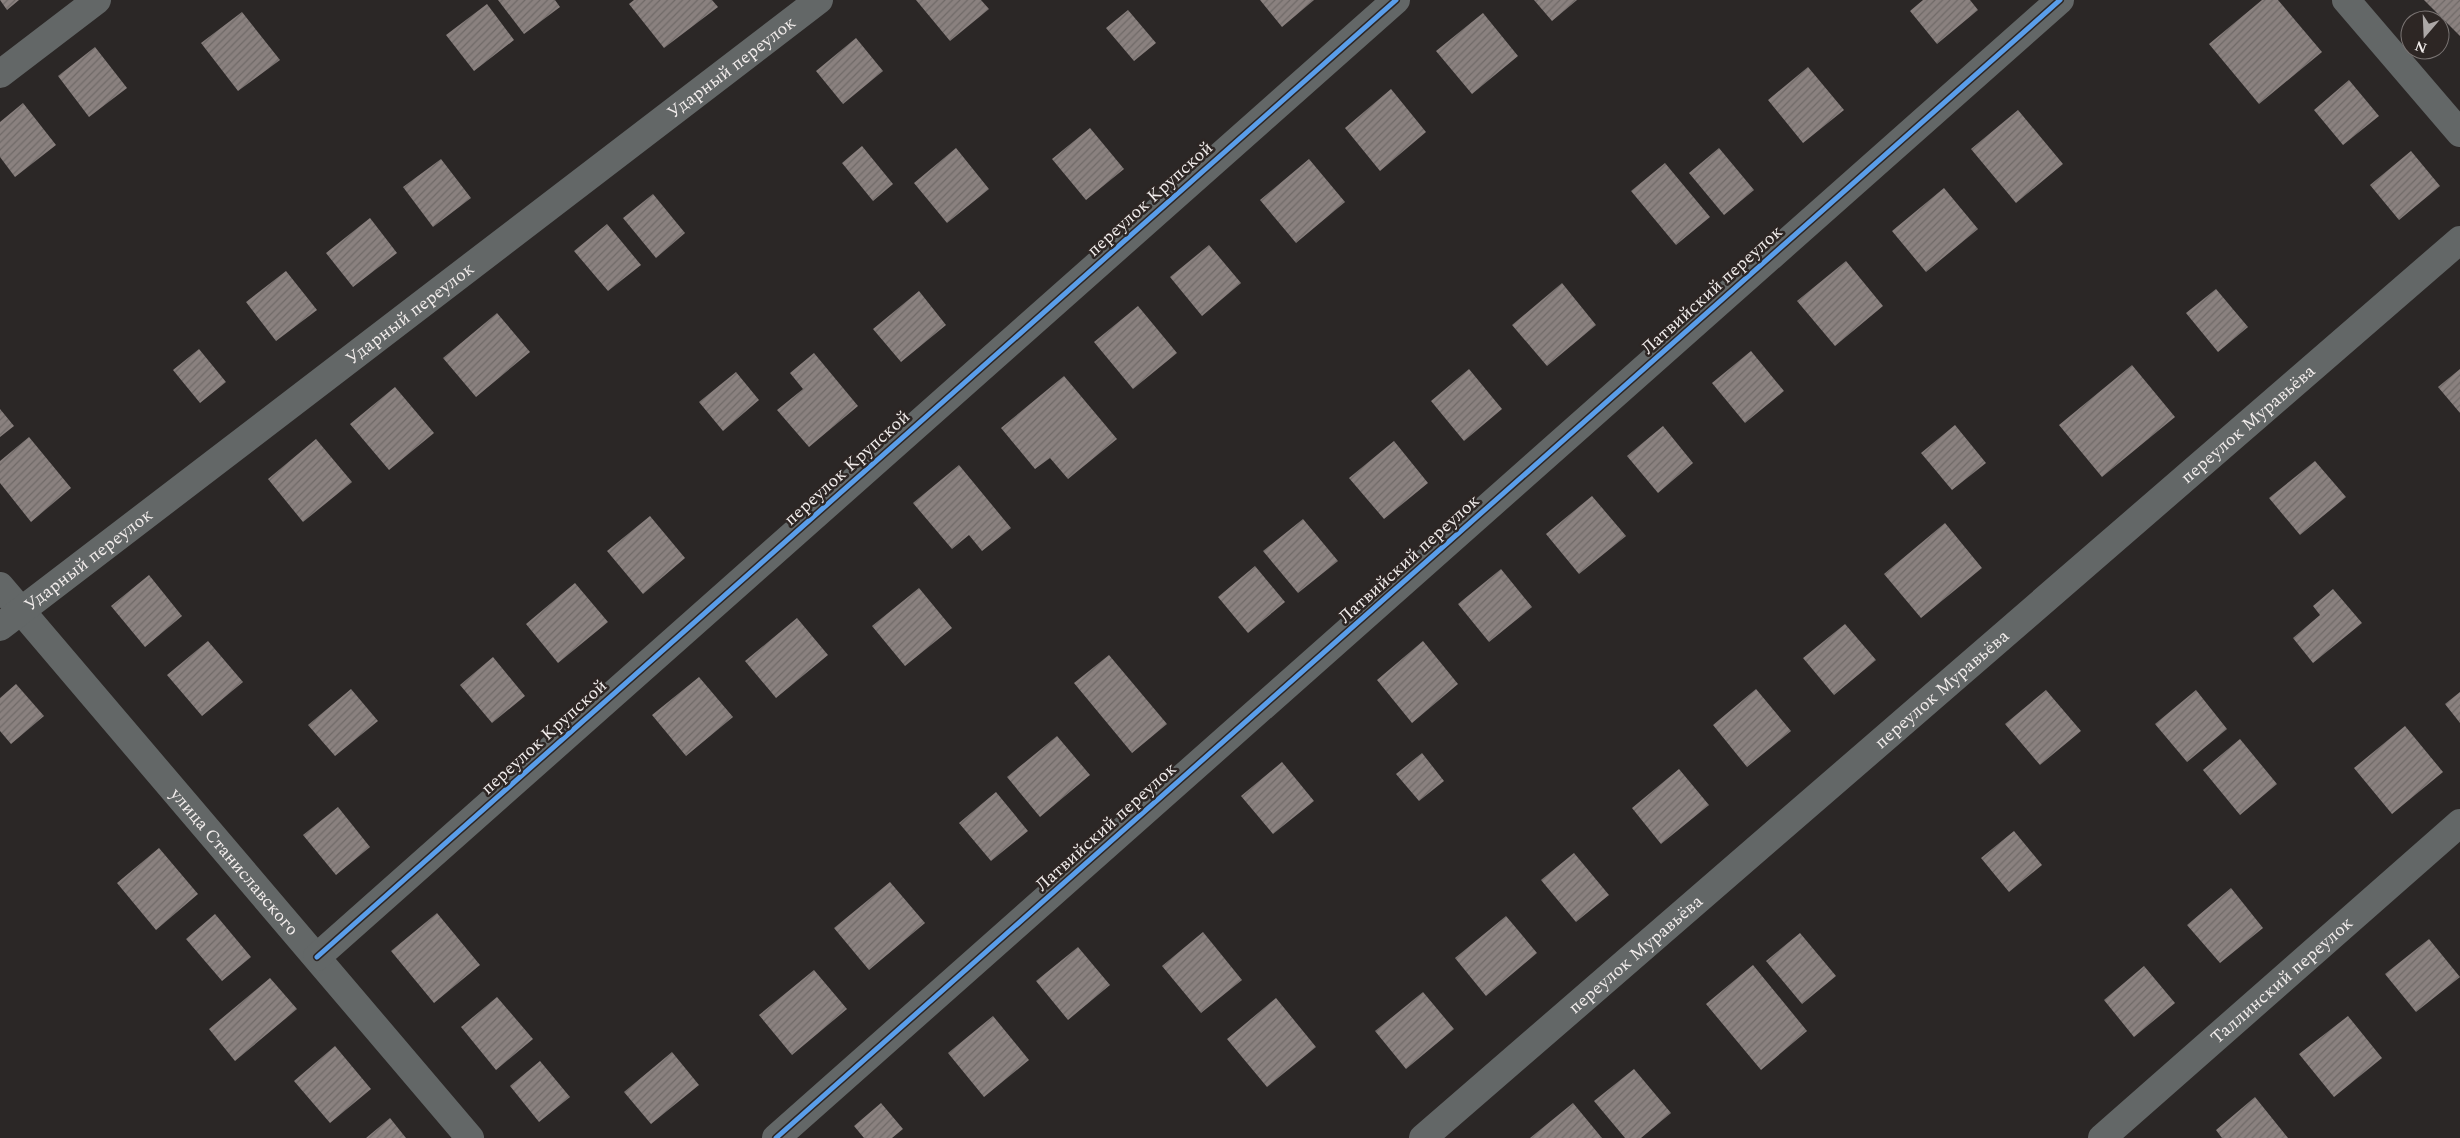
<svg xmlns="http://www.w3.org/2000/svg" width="2460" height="1138" viewBox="0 0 2460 1138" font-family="Spectral,serif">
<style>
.building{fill:url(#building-hatch)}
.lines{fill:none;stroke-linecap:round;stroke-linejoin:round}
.minor{stroke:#636767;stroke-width:28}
.cycleway-casing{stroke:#2d2624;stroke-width:8}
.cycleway{stroke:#5a9eea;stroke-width:5}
.labels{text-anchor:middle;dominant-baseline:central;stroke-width:5;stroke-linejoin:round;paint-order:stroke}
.street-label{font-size:18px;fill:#f1eceb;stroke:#2d2624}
</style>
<defs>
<pattern id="building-hatch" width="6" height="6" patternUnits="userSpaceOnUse" patternTransform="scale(1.25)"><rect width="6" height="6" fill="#8a817f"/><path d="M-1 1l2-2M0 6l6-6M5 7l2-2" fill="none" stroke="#706a68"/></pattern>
</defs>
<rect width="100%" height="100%" fill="#2b2726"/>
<path class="building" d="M0,0H19L7,10Z
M498,0H555L560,7L524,34Z
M634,0H712L718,7L664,48L629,4Z
M916,0H981L989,9L950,41Z
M1260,0H1314L1282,27Z
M1534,0H1577L1552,21Z
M1923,0H1970L1978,10L1937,44L1910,11Z
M2262,0H2278L2322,52L2259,104L2209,44Z
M2424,0H2460V36Z
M487,4L514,40L474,71L446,35Z
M1128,10L1156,43L1134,61L1106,28Z
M242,12L280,60L238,91L201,43Z
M1483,13L1518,56L1472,94L1436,51Z
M856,38L883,71L843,104L816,71Z
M95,47L127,88L89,117L58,76Z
M1808,67L1844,110L1803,143L1768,100Z
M2349,80L2379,116L2343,145L2314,110Z
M1391,89L1426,132L1380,171L1345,128Z
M23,103L56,145L15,177L0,157V122Z
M2018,110L2063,164L2016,203L1971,149Z
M1090,128L1124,169L1086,200L1052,159Z
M862,146L893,184L873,201L842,163Z
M956,148L989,189L947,223L914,183Z
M1719,148L1754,190L1724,215L1689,173Z
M2411,151L2440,186L2399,220L2370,185Z
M441,159L471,198L433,227L403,187Z
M1309,159L1345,202L1296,243L1260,200Z
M1665,163L1710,217L1676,245L1631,191Z
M1944,188L1978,229L1926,272L1892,231Z
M653,194L685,233L656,258L623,218Z
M370,218L397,253L353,287L326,253Z
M607,224L641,265L608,291L574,251Z
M1209,245L1241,283L1202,316L1170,277Z
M1846,261L1883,306L1835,346L1797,301Z
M286,271L317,310L276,341L246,302Z
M1562,283L1596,325L1547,366L1512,325Z
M2216,289L2248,327L2218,352L2186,313Z
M919,291L946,325L901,362L873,329Z
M1138,306L1177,353L1133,389L1094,342Z
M497,313L530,352L476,397L443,358Z
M199,349L226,382L200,403L173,370Z
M1751,351L1784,391L1745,423L1712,383Z
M814,353L858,406L809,447L777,410L803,389L790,373Z
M2132,365L2175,417L2102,477L2059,425Z
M1469,369L1502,409L1464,441L1431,401Z
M2460,369V413L2438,387Z
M736,372L759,400L723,431L699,402Z
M1064,376L1117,439L1068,479L1050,458L1035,469L1001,428Z
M395,387L434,433L389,470L350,424Z
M0,409L14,426L0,437Z
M1955,425L1986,463L1952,490L1921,453Z
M1663,426L1693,463L1658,493L1627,456Z
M29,437L71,488L31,522L0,483V461Z
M316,439L352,482L303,522L268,479Z
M1394,441L1428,483L1384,519L1349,478Z
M2315,461L2346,497L2300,535L2269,498Z
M959,465L1011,528L982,551L969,535L952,549L913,503Z
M1592,496L1626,536L1579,574L1546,534Z
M650,516L685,558L643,594L607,551Z
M1303,519L1338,561L1298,593L1263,551Z
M1945,523L1982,568L1921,618L1884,574Z
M1255,566L1285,602L1248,633L1218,597Z
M1501,569L1532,607L1489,642L1458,604Z
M149,575L182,616L145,647L111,606Z
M575,583L608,622L558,663L526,624Z
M919,588L952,628L905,666L872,626Z
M2333,589L2362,623L2313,663L2293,638L2320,615L2313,606Z
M797,618L828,655L776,698L745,661Z
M1845,624L1876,660L1834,695L1803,658Z
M208,641L243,682L202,716L167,675Z
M1423,641L1458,684L1412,723L1377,680Z
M1109,655L1167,724L1132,753L1074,683Z
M493,657L525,696L492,723L460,685Z
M699,677L733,717L686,756L652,715Z
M16,684L44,716L11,744L0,731V698Z
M351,689L378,721L335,756L308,725Z
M1756,689L1791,731L1747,767L1713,725Z
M2046,690L2081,731L2040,765L2005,724Z
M2196,690L2227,729L2187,762L2155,724Z
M2460,692V723L2445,704Z
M2405,726L2443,772L2392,814L2354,768Z
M1057,736L1090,775L1040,817L1007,777Z
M2240,739L2277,784L2240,815L2203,770Z
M1422,753L1444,781L1419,801L1396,774Z
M1282,762L1314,801L1273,834L1241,796Z
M1679,769L1709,805L1661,844L1632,808Z
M996,792L1028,831L991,861L959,823Z
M338,807L370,847L336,875L303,835Z
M2014,831L2042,865L2009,892L1981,858Z
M159,848L198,894L156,930L117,883Z
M1574,853L1609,895L1576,922L1541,880Z
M890,882L925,923L869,970L834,928Z
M2231,888L2263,928L2220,963L2187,925Z
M437,913L480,965L434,1003L391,951Z
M215,914L251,957L222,981L186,939Z
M1506,916L1537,953L1486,996L1455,958Z
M1203,932L1242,980L1201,1013L1162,966Z
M1800,933L1836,976L1802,1004L1766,961Z
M2429,939L2460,977L2416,1012L2385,974Z
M1078,947L1110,985L1068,1020L1036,981Z
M1753,965L1807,1031L1761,1070L1706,1004Z
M2144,966L2175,1003L2134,1037L2104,1000Z
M814,970L847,1009L792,1055L759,1015Z
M270,978L297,1009L235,1061L209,1029Z
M1423,992L1454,1029L1406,1069L1375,1031Z
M497,997L533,1039L496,1070L461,1027Z
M1276,998L1316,1047L1267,1087L1227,1039Z
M993,1016L1029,1060L984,1097L948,1053Z
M2348,1016L2382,1058L2334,1097L2299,1054Z
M335,1046L371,1089L330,1123L294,1081Z
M672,1052L699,1085L651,1124L624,1092Z
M540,1061L570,1097L539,1122L510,1086Z
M1634,1069L1671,1113L1641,1138H1625L1594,1101Z
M2255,1097L2288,1138H2222L2216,1130Z
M881,1103L903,1129L892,1138H864L854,1126Z
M1573,1103L1602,1138H1530Z
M390,1118L406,1138H366Z"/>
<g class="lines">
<g class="minor">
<path d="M2346,0L2460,133"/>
<path d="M0,74L97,0"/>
<path id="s1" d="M0,586L470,1138"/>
<path id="s2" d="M0,627L819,0"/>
<path d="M317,957L1396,0"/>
<path d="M776,1138L2060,0"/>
<path id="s3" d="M1423,1138L2460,240"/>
<path id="s4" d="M2102,1138L2460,823"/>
</g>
<g class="cycleway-casing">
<path id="cycleway" d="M317,957L1396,0
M776,1138L2060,0"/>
</g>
<use href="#cycleway" class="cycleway"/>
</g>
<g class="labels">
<g class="street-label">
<text stroke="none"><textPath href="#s2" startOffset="921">Ударный переулок</textPath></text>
<text transform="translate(1150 199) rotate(-42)">переулок Крупской</text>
<text transform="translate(1712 290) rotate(-42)">Латвийский переулок</text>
<text stroke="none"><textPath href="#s2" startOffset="516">Ударный переулок</textPath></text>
<text stroke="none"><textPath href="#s3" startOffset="1091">переулок Муравьёва</textPath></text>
<text transform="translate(847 468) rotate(-42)">переулок Крупской</text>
<text transform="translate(1409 559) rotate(-42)">Латвийский переулок</text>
<text stroke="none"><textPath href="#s2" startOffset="111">Ударный переулок</textPath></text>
<text stroke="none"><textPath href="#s3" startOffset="686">переулок Муравьёва</textPath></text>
<text transform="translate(544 737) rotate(-42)">переулок Крупской</text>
<text transform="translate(1106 827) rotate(-42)">Латвийский переулок</text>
<text stroke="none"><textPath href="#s1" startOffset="362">улица Станиславского</textPath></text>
<text stroke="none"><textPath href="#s3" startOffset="281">переулок Муравьёва</textPath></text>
<text stroke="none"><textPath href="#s4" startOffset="239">Таллинский переулок</textPath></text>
</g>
</g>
<g transform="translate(2425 35) rotate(199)"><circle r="24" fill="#2d2624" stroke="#7b7574"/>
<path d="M0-4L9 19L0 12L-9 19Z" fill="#aca7a6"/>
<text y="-8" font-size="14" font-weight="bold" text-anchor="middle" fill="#f1eceb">N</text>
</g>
</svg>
